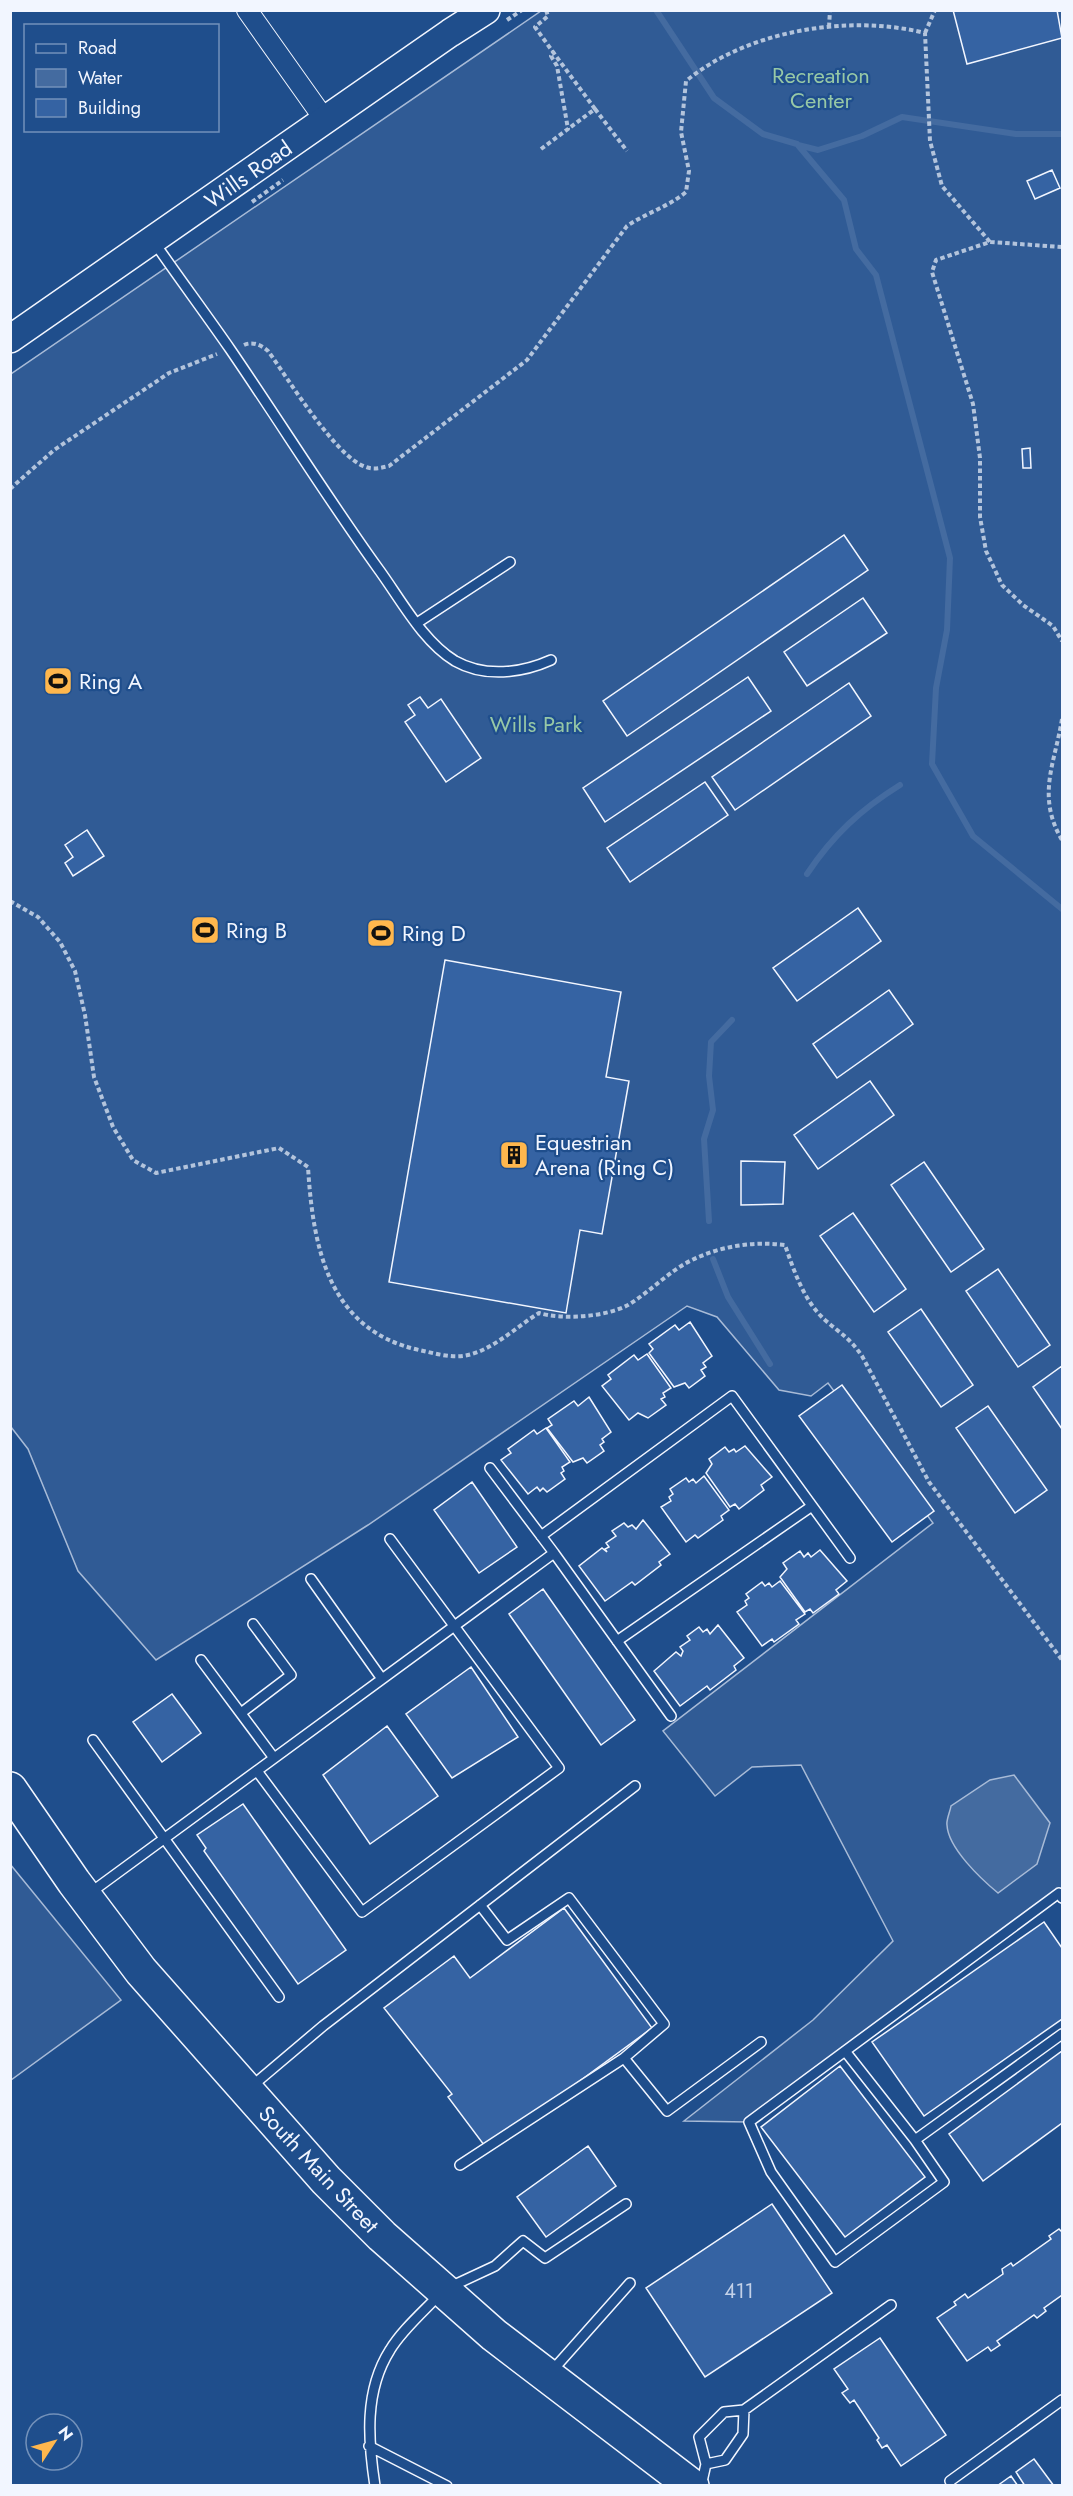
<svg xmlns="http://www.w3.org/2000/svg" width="1073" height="2496" viewBox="0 0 1073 2496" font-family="Jost,sans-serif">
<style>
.built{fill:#305b95;stroke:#a8bbd7;stroke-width:1.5}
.water{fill:#446ba0;stroke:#a8bbd7;stroke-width:1.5}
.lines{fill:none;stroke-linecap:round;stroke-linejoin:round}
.stream{stroke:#446ba0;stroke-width:6}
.building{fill:#3563a3;stroke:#f2f6ff;stroke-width:1.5}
.lane-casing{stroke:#f2f6ff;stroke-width:12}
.street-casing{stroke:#f2f6ff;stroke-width:22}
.secondary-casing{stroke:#f2f6ff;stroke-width:30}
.highway-casing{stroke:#f2f6ff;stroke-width:36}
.path{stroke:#b3c4dc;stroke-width:4;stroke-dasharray:4.5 3;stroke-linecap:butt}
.lane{stroke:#1f4e8c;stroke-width:9}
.street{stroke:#1f4e8c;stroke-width:20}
.secondary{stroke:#1f4e8c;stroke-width:27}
.highway{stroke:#1f4e8c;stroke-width:33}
.labels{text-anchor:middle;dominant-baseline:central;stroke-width:4.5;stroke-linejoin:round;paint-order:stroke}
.number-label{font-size:20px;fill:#c3d1e8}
.park-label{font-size:22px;fill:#97c8a6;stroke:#1f4e8c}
.street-label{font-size:22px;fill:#f2f6ff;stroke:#1f4e8c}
.poi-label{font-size:22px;fill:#f2f6ff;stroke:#1f4e8c;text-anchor:start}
</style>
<rect width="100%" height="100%" fill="#1f4e8c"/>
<path class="built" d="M541,11H1062V1890L749,2122L684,2121L813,2020L893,1941L801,1765L752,1767L715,1796L663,1731L933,1523L828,1383L811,1396L779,1390L717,1317L687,1306L368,1525L156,1660L78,1571L28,1449L11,1427V374Z
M10,1864L121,2000L11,2080H10Z"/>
<path class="water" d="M1014,1775L1050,1823L1037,1864L998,1893C981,1879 948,1848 947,1825C946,1820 950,1812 951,1806L990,1780Z"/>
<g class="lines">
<path class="stream" d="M656,10L714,98L763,134L797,144L844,200L856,249L876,275L950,558L947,630L936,688L932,764L973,836L1062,909
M798,145L818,150L862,136L902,117L1016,134H1062
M807,874C833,835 860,810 900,785
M709,1221L704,1139L713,1110L709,1076L711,1042L732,1020
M713,1259L728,1297L770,1364"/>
</g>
<path class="building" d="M953,10H1057L1062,38L967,64Z
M1052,170L1060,188L1035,199L1027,181Z
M1030,448L1031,468H1023L1022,449Z
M844,535L868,570L627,736L603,701Z
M863,598L887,633L807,686L784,652Z
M748,677L771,711L605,822L583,788Z
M849,683L871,716L735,810L712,777Z
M420,697L428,708L441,699L481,758L446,782L405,722L415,715L408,705Z
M705,782L728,815L630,882L607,848Z
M87,830L104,856L73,876L65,863L73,857L65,845Z
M858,908L881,941L797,1001L773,968Z
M445,960L621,992L606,1077L629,1081L602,1234L580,1230L566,1313L389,1282Z
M889,990L913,1024L837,1078L813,1044Z
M870,1081L894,1115L818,1169L794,1135Z
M741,1161L785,1162L783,1204L741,1205Z
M924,1162L984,1249L951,1272L891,1185Z
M853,1213L906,1289L874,1312L820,1236Z
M998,1269L1050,1345L1018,1367L966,1291Z
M921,1309L973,1385L941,1407L888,1332Z
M690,1322L712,1356L703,1363L706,1367L701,1370L705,1376L689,1388L685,1383L674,1387L649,1353L653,1349L649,1344L675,1325L679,1330Z
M647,1354L671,1388L663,1393L665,1397L661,1399L666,1405L648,1418L638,1413L629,1420L602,1386L611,1379L608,1375L634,1355L638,1360Z
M1062,1366V1429L1033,1387Z
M842,1385L934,1511L892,1542L799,1416Z
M589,1397L611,1432L602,1439L604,1442L600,1445L604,1451L587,1463L583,1458L573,1462L547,1428L552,1425L548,1419L574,1401L578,1406Z
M988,1406L1047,1490L1015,1513L956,1428Z
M546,1428L570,1462L562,1467L564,1471L561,1473L565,1479L547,1492L543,1488L540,1491L537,1487L528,1494L501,1460L511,1453L508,1449L534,1430L537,1434Z
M745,1446L772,1477L761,1485L764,1490L739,1509L735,1504L730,1507L706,1473L712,1464L709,1459L725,1447L729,1452L734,1449L736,1452Z
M704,1476L729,1510L721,1516L723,1520L698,1538L695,1535L686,1542L661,1507L671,1501L669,1497L673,1494L670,1489L686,1478L689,1482L693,1479L696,1483Z
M472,1482L517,1547L479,1573L434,1510Z
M643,1520L670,1554L659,1562L661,1565L635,1585L632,1582L605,1601L579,1566L602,1548L607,1552L605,1549L609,1547L606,1543L616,1536L612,1531L624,1523L628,1527L632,1525L636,1529Z
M820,1550L847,1581L836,1590L839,1594L813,1613L810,1609L805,1612L780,1577L787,1569L783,1563L800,1551L804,1557L808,1553L811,1557Z
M780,1581L805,1614L796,1620L799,1624L774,1642L772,1639L762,1646L737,1612L747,1605L745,1601L749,1598L746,1594L762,1582L765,1586L769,1583L772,1587Z
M543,1589L635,1720L601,1745L509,1614Z
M718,1625L744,1658L734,1666L736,1670L710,1690L707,1686L680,1706L654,1671L676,1652L681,1656L683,1651L680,1647L690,1640L687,1636L699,1627L703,1632L707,1629L710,1634Z
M471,1667L518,1737L452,1778L406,1714Z
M172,1694L201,1733L162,1762L133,1722Z
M387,1726L438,1796L370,1844L323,1775Z
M243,1804L346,1950L298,1984L204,1851L206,1848L197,1835Z
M564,1908L652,2028L487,2149L448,2097L452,2094L384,2008L454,1956L470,1978Z
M1044,1922L1062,1948V2019L924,2116L872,2042Z
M1062,2051V2123L983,2181L949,2134Z
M840,2066L925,2177L845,2237L761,2127Z
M588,2146L616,2186L546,2237L517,2197Z
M772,2204L832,2293L705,2377L646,2288Z
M1059,2229L1062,2232V2295L1044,2308L1046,2311L1037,2318L1034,2315L997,2341L1000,2345L991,2351L988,2347L967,2361L937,2318L956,2305L954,2302L965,2294L968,2298L1003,2274L1002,2269L1011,2263L1013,2266L1051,2239L1049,2236Z
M880,2338L946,2435L901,2466L887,2445L882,2448L877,2440L879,2438L854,2400L850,2403L842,2393L848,2389L834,2369Z
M1034,2459L1054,2486H1025L1016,2472Z
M1011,2476L1018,2486H997Z"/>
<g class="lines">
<g class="lane-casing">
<path id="lane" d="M154,242C179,278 205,313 230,349C280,422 326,496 377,567C400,598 422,641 455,661C485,678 522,673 551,660
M417,623L510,562
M541,1536L732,1396L850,1558
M554,1553L671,1716
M311,1579L382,1679
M617,1641L812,1506
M201,1660L274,1758
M241,1713L291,1675L253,1624
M93,1740L279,1997
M257,1771L362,1912L559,1768L390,1539
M90,1893L554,1553L490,1468
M1062,1898L1059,1893L749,2122L771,2172L835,2262L944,2182L915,2140L1062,2034
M480,1905L507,1940L569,1898L664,2024L624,2058
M845,2051L915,2140
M252,2086L323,2026L635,1786
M460,2165L624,2058L667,2111L761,2042
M450,2287L495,2266L523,2241L545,2258L626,2204
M551,2372L630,2283
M369,2446L447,2486
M706,2464L725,2460L743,2434L744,2410
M950,2481L1062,2400
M375,2486C368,2440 364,2391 390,2350C402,2330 423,2312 439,2295
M701,2486L706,2464L699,2437L724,2412L744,2410L891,2305"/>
</g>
<g class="street-casing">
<path id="street" d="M247,10L325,120"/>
</g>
<g class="secondary-casing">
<path id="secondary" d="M10,339L450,33L486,10"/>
</g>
<g class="highway-casing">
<path id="highway" d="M10,1789L74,1882L141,1971L326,2180L382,2236L494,2335L692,2486"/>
</g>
<path class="path" d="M546,10L548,16L535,27L553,52
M507,20L522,10
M829,27L830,10
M925,33L935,10
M595,109L627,151
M541,149L568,129L557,66L551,56L553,52L595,109L568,129
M252,202L283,180
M1062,247L990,242L936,260L932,272L973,404L980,458V517L986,551L1002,585L1023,605L1053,626L1062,641
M244,345C253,341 261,345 268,351C288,378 336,458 366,467C374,470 380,468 389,466L527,360L627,226C646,213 668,207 686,192L689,171L681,132L686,81C748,30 849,14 925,33L930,141L942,186L990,242
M10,489L54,450L169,373L217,354
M1062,719C1055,763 1036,796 1062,840
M10,901L38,917L60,942L75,971L85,1015L94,1077L113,1127L133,1160L156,1173L279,1148L308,1167C313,1247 328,1330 419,1350C434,1353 452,1359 468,1355C494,1349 516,1327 539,1313C562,1320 606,1317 628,1305C650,1292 669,1271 692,1260C721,1246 753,1241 785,1245C794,1271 804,1301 825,1320C841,1334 849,1337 862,1356L929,1482L1062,1660"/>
<use href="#lane" class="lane"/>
<use href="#street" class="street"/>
<use href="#secondary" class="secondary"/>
<use href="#highway" class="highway"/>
</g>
<defs>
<g id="stadium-square" transform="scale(1.5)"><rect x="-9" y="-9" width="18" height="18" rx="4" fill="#ffb74d" stroke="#1f4e8c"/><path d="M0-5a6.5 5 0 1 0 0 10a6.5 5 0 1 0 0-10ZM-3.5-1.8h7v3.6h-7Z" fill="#111"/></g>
<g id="building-square" transform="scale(1.5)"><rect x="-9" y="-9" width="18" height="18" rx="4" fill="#ffb74d" stroke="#1f4e8c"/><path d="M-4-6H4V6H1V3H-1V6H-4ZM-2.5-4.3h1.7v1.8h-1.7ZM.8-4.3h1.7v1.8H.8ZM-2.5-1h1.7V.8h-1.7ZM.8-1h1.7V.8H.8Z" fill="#111"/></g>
</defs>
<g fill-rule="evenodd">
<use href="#stadium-square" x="58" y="681"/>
<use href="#stadium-square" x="205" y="930"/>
<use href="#stadium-square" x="381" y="933"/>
<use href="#building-square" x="514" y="1155"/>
</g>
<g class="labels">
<g class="number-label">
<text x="739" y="2291">411</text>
</g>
<g class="park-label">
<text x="821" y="75">Recreation<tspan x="821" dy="25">Center</tspan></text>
<text x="536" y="724">Wills Park</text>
</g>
<g class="street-label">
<text transform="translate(248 174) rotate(-35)">Wills Road</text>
<text transform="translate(319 2169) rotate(47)">South Main Street</text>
</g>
<g class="poi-label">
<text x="79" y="681">Ring A</text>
<text x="226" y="930">Ring B</text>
<text x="402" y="933">Ring D</text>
<text x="535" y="1142">Equestrian<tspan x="535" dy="25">Arena (Ring C)</tspan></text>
</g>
</g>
<rect width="1073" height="2496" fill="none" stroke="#f2f6ff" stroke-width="24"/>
<rect x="24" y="24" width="195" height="108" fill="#1f4e8c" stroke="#7391ba" stroke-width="1.5"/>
<rect x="36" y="44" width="30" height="9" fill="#1f4e8c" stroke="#7391ba" stroke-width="1.5"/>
<text x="78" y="54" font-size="18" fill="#f2f6ff">Road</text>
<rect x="36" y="69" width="30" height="18" fill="#446ba0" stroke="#7391ba" stroke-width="1.5"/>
<text x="78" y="84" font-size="18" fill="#f2f6ff">Water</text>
<rect x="36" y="99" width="30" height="18" fill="#3563a3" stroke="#7391ba" stroke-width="1.5"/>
<text x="78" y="114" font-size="18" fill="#f2f6ff">Building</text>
<g transform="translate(54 2442) rotate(54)"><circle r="28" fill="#1f4e8c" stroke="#7391ba" stroke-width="1.5"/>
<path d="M0-4.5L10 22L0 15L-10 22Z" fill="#ffb74d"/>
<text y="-9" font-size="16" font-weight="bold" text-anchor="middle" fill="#f2f6ff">N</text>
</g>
</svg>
